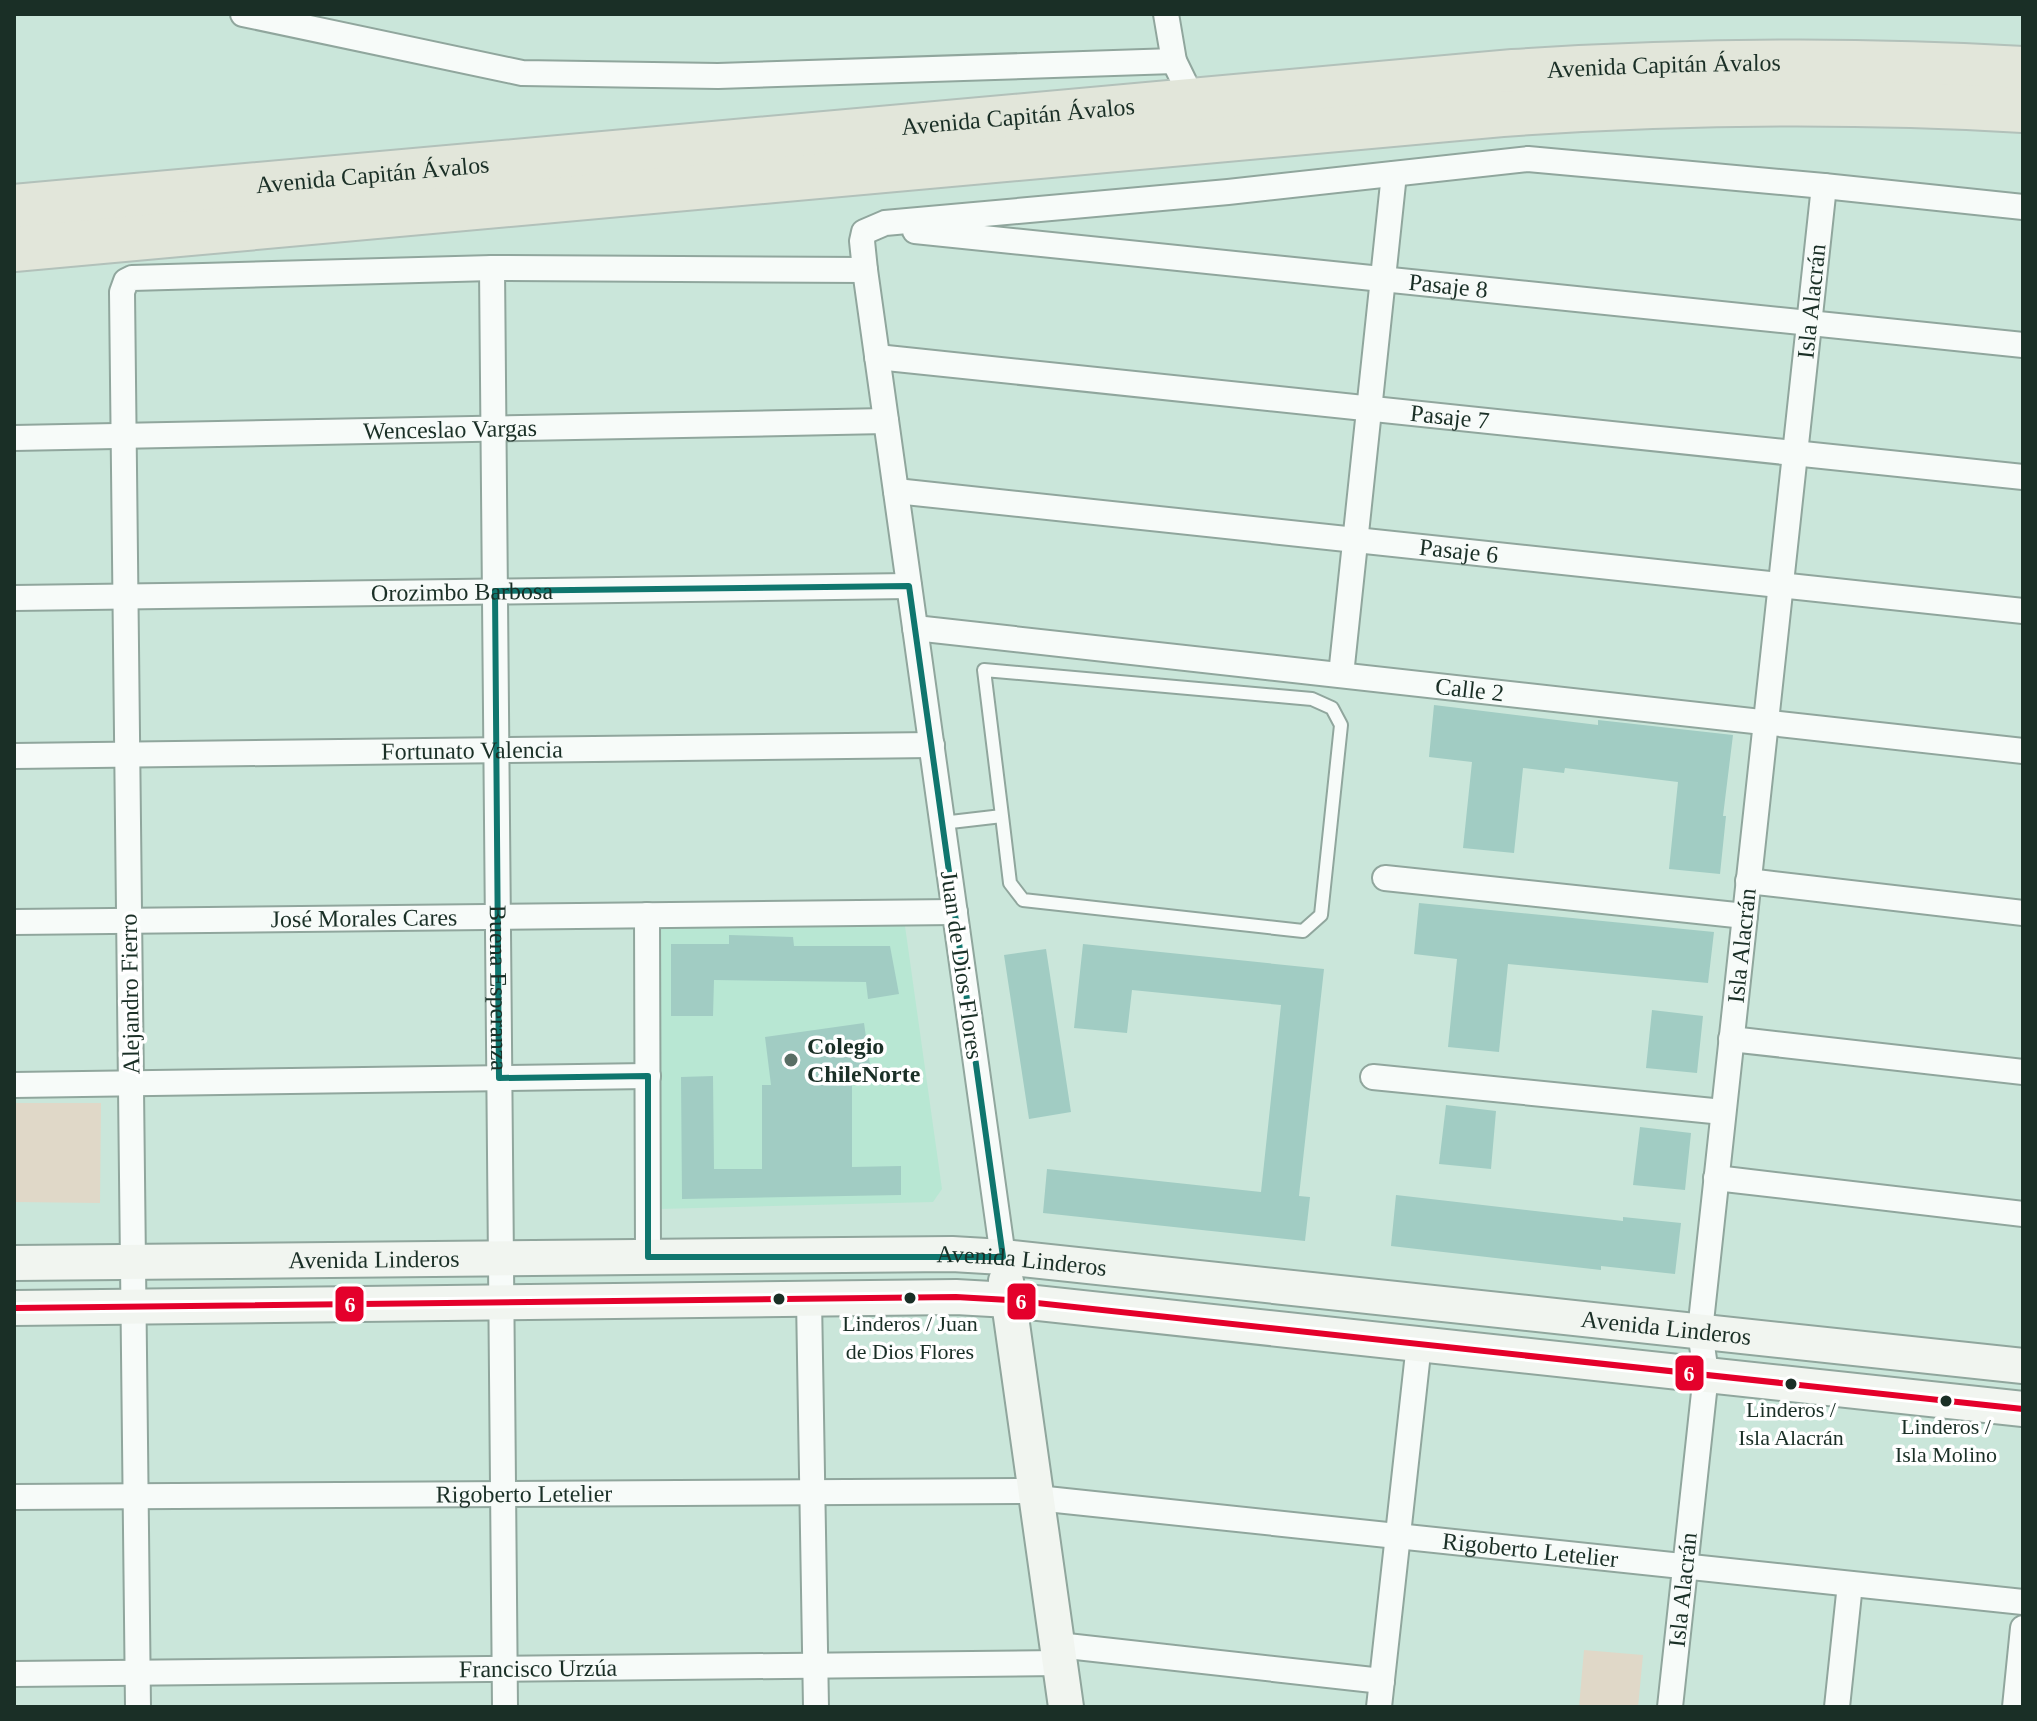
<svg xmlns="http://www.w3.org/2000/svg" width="2037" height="1721" viewBox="0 0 2037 1721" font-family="'Times New Roman',serif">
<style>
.built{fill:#b8e7d3}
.pitch{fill:#e0d8c8}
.building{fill:#a1ccc3}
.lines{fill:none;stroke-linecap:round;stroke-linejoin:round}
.lane-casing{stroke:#90a69d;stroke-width:16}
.street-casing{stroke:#90a69d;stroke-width:28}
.secondary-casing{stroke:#90a69d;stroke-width:38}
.highway-casing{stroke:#b2c1ba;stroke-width:48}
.lane{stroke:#f7fbf9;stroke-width:12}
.street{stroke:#f7fbf9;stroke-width:24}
.secondary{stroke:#f1f5f0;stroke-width:34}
.highway{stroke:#e2e6da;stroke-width:44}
.bus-1-casing{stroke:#fff;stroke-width:12}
.bus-1{stroke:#e4002b;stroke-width:6}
.marked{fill:none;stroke:#0f766e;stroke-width:6;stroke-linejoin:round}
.poi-dot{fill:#586f65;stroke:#fff;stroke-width:3}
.bus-dot{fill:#1a2f26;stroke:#fff;stroke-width:3}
.labels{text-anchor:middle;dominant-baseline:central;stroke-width:7;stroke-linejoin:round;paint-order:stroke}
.bus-label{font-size:22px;fill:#1a2f26;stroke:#fff}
.street-label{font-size:24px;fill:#1a2f26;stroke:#fff}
.poi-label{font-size:24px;font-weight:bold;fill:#1a2f26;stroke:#fff;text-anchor:start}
.line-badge{stroke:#fff;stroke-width:3}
.badge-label{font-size:22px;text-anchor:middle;font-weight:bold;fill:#fff}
</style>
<rect width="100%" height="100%" fill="#cae6da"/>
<path class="built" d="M670,919H904L942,1189L933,1202L659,1209L656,931Z"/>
<path class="pitch" d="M14,1103H101L100,1203L14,1202Z
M1584,1650L1643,1655L1638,1707H1579Z"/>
<path class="building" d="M1434,705L1598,725V720L1733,735L1723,816H1726L1720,874L1669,869L1678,782L1565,768L1564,773L1523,768L1514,853L1463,848L1472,762L1429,757Z
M1419,903L1714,932L1708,983L1508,964L1499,1052L1448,1047L1457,959L1414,954Z
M729,935L793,937L794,946H890L899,994L868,999L866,982L714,980L713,1016H671V944H729Z
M1083,944L1324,969L1299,1196L1310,1197L1305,1241L1043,1213L1047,1169L1261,1192L1281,1005L1132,990L1127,1033L1074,1028Z
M1046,949L1071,1112L1029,1119L1004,955Z
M1652,1010L1703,1016L1697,1073L1646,1068Z
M864,1023L870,1065L852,1068V1167L901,1166V1195L682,1199L681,1077L713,1076L714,1169H762V1085H771L765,1037Z
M1446,1105L1496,1111L1491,1169L1439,1164Z
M1640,1127L1691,1133L1685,1190L1633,1185Z
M1396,1195L1623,1221V1217L1681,1223L1675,1274L1601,1266V1270L1391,1246Z"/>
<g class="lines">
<g class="lane-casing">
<path id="lane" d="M942,823L1002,816L1010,883L1023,900L1303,931L1321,915L1341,725L1332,708L1312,699L984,670L1002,816"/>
</g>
<g class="street-casing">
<g id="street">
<path d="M243,14L522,73L718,76L1174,61"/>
<path d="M1166,14L1174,61L1193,100"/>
<path id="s1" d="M915,231L2023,345"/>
<path id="s2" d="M492,268L505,1707"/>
<path id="s3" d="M877,357L2023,477"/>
<path id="s4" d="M14,438L886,421"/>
<path id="s5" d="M896,491L2023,611"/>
<path id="s6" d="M14,598L909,586"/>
<path id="s7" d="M915,628L2023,751"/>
<path d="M1341,675L1394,174"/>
<path id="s8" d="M14,756L932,745"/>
<path d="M1385,878L1745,916"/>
<path d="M1748,881L2023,913"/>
<path d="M647,915L648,1257"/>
<path id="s9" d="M14,922L955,912"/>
<path d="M1731,1039L2023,1072"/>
<path d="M1373,1077L1723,1112"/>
<path d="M14,1085L648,1076"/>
<path d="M1716,1178L2023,1214"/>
<path d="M1003,1257L865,270L862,241L864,232L885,223L1228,192L1528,159L1824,186L2023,207"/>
<path d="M809,1299L816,1707"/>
<path id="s10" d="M14,1497L1036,1491"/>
<path id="s11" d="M1037,1498L2023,1602"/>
<path d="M1058,1645L1382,1681"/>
<path id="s12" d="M14,1674L1060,1663"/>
<path d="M138,1707L122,292L126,281L132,278L492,268L865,270"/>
<path d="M1379,1707L1419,1344"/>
<path id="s13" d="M1670,1707L1706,1374L1700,1331L1824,186"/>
<path d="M1837,1707L1850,1584"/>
<path d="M2015,1707L2023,1628"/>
</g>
</g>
<g class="secondary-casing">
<g id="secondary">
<path id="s14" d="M14,1263L952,1254L1003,1257L2023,1366"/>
<path d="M1006,1281L1066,1707"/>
<path d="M14,1308L956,1297L1009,1300L2023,1409"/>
</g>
</g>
<g class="highway-casing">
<g id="highway">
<path id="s15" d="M14,207L1513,72C1683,61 1853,59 2023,69"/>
<path d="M14,249L1502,114C1675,102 1850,100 2023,110"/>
</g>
</g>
<use href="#lane" class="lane"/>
<use href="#street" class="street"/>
<use href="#secondary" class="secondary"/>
<use href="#highway" class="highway"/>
<g class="bus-1-casing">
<path id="bus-1" d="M14,1308L956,1297L1009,1300L2023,1409"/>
</g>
<use href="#bus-1" class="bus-1"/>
</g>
<path class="marked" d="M909,586L1003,1257H648V1076L499,1078L495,591Z"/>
<circle class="poi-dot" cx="791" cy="1060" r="8"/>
<g class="bus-dot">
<circle cx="910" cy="1298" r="7"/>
<circle cx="779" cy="1299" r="7"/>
<circle cx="1791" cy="1384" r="7"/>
<circle cx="1946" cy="1401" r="7"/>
</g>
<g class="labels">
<g class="bus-label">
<text x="910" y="1323">Linderos / Juan<tspan x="910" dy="28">de Dios Flores</tspan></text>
<text x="1791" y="1409">Linderos /<tspan x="1791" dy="28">Isla Alacrán</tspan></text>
<text x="1946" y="1426">Linderos /<tspan x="1946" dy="28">Isla Molino</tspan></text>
</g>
<g class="street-label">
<text stroke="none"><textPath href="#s15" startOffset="1656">Avenida Capitán Ávalos</textPath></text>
<text stroke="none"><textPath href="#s15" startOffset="1008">Avenida Capitán Ávalos</textPath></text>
<text stroke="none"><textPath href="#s15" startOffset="360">Avenida Capitán Ávalos</textPath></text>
<text stroke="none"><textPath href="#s1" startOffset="536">Pasaje 8</textPath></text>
<text stroke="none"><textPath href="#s13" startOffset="1414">Isla Alacrán</textPath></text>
<text stroke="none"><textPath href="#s3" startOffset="576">Pasaje 7</textPath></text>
<text stroke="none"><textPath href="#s4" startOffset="436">Wenceslao Vargas</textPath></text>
<text stroke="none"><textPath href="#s5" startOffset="566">Pasaje 6</textPath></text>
<text stroke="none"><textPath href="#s6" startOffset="448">Orozimbo Barbosa</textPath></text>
<text stroke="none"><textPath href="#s7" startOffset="558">Calle 2</textPath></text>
<text stroke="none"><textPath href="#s8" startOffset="458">Fortunato Valencia</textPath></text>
<text stroke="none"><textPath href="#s9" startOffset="350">José Morales Cares</textPath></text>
<text stroke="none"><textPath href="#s13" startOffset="766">Isla Alacrán</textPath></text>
<text transform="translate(962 965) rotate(82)">Juan de Dios Flores</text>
<text stroke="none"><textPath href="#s2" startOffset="720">Buena Esperanza</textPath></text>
<text transform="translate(130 994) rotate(-91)">Alejandro Fierro</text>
<text stroke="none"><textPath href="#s14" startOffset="360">Avenida Linderos</textPath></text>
<text stroke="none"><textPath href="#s14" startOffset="1008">Avenida Linderos</textPath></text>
<text stroke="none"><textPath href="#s14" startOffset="1656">Avenida Linderos</textPath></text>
<text stroke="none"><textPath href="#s10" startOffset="510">Rigoberto Letelier</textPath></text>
<text stroke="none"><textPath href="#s11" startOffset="496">Rigoberto Letelier</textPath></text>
<text stroke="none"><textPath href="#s13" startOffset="118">Isla Alacrán</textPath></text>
<text stroke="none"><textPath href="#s12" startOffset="524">Francisco Urzúa</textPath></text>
</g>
<g class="poi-label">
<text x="807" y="1046">Colegio<tspan x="807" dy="28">ChileNorte</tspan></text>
</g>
</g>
<g class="line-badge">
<rect x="1006" y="1282" width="31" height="39" rx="8" fill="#e4002b"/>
<rect x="334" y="1285" width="31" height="38" rx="8" fill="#e4002b"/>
<rect x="1674" y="1354" width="31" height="38" rx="8" fill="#e4002b"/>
</g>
<g class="badge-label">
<text x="1021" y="1309">6</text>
<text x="350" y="1312">6</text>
<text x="1689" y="1381">6</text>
</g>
<rect width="2037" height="1721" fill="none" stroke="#1a2f26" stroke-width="32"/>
</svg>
